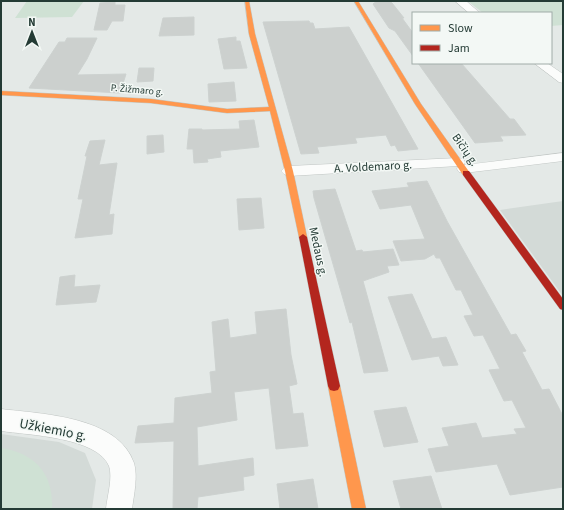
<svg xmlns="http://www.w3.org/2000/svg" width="564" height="510" viewBox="0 0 564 510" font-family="'Source Sans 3',sans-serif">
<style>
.built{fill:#d3dad7}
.green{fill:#cfe1d4}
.building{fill:#ccd0ce;stroke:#cdd2d0}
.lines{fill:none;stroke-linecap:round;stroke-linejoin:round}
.street-casing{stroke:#c1c6c4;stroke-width:1}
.slow-casing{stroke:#c0c7c4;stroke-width:1}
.jam-casing{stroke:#c0c7c4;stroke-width:1}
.street{fill:#fbfcfb;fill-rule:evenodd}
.slow{fill:#ff974d;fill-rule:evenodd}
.jam{fill:#b3261e;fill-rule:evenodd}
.labels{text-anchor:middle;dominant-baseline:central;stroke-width:3;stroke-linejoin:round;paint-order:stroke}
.far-street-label{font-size:10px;fill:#243b35;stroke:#f3f8f5}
.street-label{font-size:12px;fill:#243b35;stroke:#f3f8f5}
.near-street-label{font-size:14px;fill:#243b35;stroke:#f3f8f5}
</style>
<rect width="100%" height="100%" fill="#e4e9e7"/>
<path class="built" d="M563,201V296L500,210Z
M1,434L59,442L85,453L96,480L92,509H1Z"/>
<path class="green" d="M27,1H84L72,17L15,18Z
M563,1V25L551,26V13H483L469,2Z
M1,448C35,453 54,474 52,509H1Z"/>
<path class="building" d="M377,1H389L392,3L404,18H402L413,33V56L395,31L389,28L373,4Z
M115,2V5H125L123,21H112L107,30H94L100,3Z
M194,17V35L159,36L163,18Z
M309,21L310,23H313L315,29L349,27L418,149L398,151L395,145L391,146L386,135L355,138L357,143L317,147L319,153L301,154L263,22Z
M236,37V41H240L247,68L224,69L218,39Z
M67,38H97L87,59L77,75L126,74L120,93L29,88L59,42H65Z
M418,63H461L510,119H514L526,135L500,136L503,141L475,143Z
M139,68H154L153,81L137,82Z
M234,82L236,101L209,102L208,84Z
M254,120L259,147L220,151L221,157L207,159L208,162L194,163L193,149H187L189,129H202V130L240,129L239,121Z
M163,135L164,152L147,154V136Z
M105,140L99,165L117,163L109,215L114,214L112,234L75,238L83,199H78L87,156H85L90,141Z
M427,181L447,221L511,335L516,334L526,351L522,352L542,390L549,389L563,416V487L510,495L497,464L436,472L428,449L449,446L442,428L476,423L482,438L517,434L514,429L526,428L512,400L504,401L489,370L500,369L483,335L474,336L464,316L473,315L461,290H456L440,258H436L434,254L425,259L401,261L393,241L425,239L411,205L380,209L372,191L409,187L407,183Z
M335,189L356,251L362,250L363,252L393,249L399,265L387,266L389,272L363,281L388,371L364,373L352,322L350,323L314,198L313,191Z
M261,198L264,228L239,230L237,199Z
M75,275L74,287L100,285L96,302L56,305L60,277Z
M412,294L432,339L446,337L458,365L443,366L439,356L412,360L388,297Z
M286,309L291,355L297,384L289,386L293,414L303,413L308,446L276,449L269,388L234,392L237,420L197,427L198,466L253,458L254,475L243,477L244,490L198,497L197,509H173L174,441L135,443L138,426L174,423L175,398L212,393L210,372L216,371L212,322L228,319L230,338L257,334L255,312Z
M406,407L418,442L384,447L374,411Z
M431,476L442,509H401L393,481Z
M313,479L318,509H280L277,484Z"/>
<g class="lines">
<g class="street-casing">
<path id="street" d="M455,1H466L480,13H469Z
M534,63H547L563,74V83L559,82Z
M563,153V161L464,173L459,172L457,169L458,166L289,176L284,174L281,171L284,168L289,166L458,158L463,159L465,162L464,165Z
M1,409C42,414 118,416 134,463C138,477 134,494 132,509H106C107,497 113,478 109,466C97,437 28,435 1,431Z"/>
</g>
<g class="slow-casing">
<path id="slow" d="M245,1H249L255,34L293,171L307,237L306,239H300L299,237L285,171L270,111L227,113L151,103L1,95V91L151,99L227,109L269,107L249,34Z
M354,1H358L421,104L470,173L469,175H463L415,104Z
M334,381L338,382L340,386L366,509H352L328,386L330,382Z"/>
</g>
<g class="jam-casing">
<path id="jam" d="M463,171H469L563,299V310L560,309L463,175Z
M303,234L307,237L340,386L338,390L334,391L330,390L328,386L299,237Z"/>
</g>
<use href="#street" class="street"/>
<use href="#slow" class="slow"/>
<use href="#jam" class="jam"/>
</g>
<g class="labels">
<g class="far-street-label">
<text transform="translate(137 90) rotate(5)">P. Žižmaro g.</text>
</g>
<g class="street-label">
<text transform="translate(465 150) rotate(55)">Bičių g.</text>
<text transform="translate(373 167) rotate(-3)">A. Voldemaro g.</text>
<text transform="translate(318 252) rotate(78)">Medaus g.</text>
</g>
<g class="near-street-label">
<text transform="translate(53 430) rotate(11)">Užkiemio g.</text>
</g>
</g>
<rect width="564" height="510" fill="none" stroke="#243b35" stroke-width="4"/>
<rect x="412" y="12" width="140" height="52" fill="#f3f8f5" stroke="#a0aca8"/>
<rect x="420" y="25" width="20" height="6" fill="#ff974d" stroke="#a0aca8"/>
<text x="448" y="32" font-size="12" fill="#243b35">Slow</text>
<rect x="420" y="45" width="20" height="6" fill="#b3261e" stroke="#a0aca8"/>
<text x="448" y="52" font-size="12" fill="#243b35">Jam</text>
<g transform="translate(32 32)" stroke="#f3f8f5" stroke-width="3" paint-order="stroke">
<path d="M0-3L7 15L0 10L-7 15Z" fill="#243b35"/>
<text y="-6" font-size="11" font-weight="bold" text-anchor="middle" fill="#243b35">N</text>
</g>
</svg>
